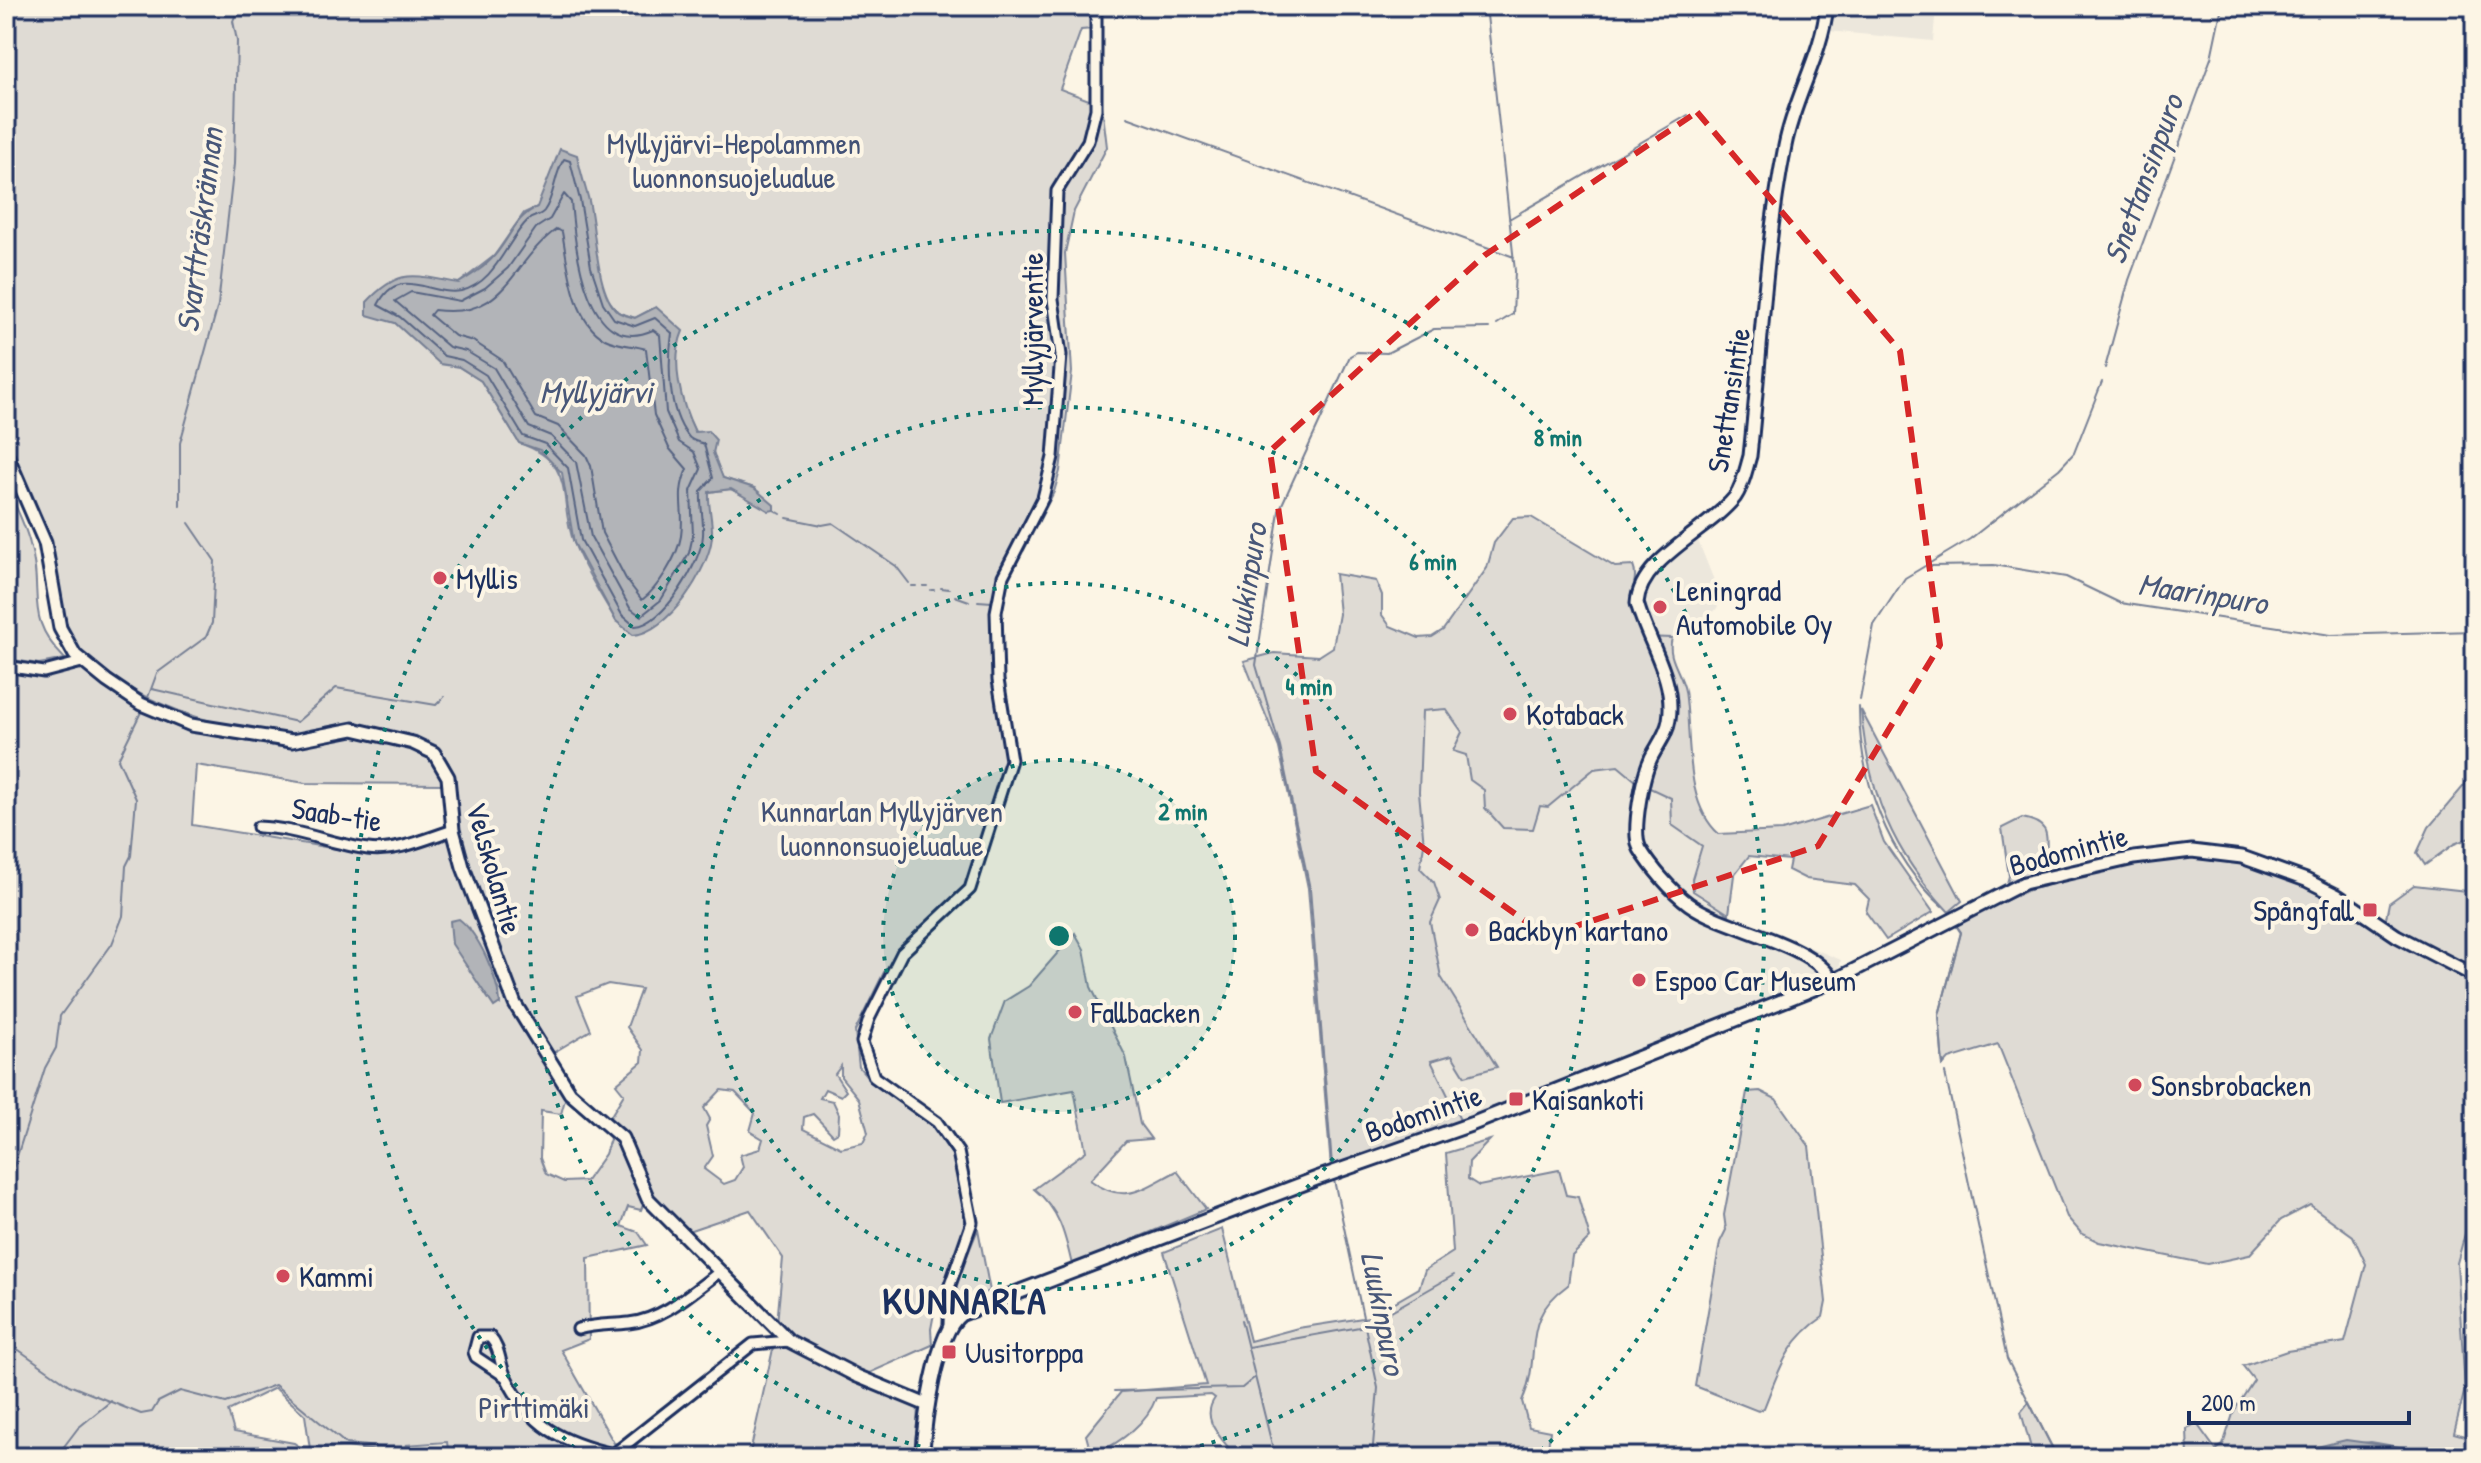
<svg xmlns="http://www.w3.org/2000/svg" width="2481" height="1463" viewBox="0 0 2481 1463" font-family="'Patrick Hand',sans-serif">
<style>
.built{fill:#ece7dc}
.green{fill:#dfdbd4;stroke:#7d8599;stroke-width:2;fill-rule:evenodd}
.water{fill:#b2b4b8;stroke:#767f94;stroke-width:2}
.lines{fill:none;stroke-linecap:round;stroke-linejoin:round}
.shore{stroke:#576482;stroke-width:2}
.stream{stroke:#767f94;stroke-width:2}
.minor-casing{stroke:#1b2f5e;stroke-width:15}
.tertiary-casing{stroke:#1b2f5e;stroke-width:17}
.secondary-casing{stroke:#1b2f5e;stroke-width:18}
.minor{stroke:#fcf5e5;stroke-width:9}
.tertiary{stroke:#fcf5e5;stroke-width:11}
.secondary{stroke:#fcf5e5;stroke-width:12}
.marked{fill:none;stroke:#d62828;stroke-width:6;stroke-dasharray:16 10;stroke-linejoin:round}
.ring{fill:none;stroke:#0f766e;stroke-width:4;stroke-dasharray:4 8}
.poi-dot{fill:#d1495b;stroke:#fcf5e5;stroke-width:3}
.labels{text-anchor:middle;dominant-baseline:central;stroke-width:8;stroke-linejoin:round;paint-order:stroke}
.park-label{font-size:30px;fill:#425176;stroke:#fcf5e5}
.street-label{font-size:30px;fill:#1b2f5e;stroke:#fcf5e5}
.poi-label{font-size:30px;fill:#1b2f5e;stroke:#fcf5e5;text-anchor:start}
.water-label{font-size:32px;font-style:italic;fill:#485779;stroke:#fcf5e5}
.district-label{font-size:38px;font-weight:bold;letter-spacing:2px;fill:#1b2f5e;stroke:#fcf5e5}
.centre{fill:#0f766e;stroke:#fcf5e5;stroke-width:4}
.ring-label{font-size:24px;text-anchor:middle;font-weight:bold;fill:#0f766e;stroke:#fcf5e5;stroke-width:8;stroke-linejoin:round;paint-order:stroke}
</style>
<rect width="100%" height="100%" fill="#fcf5e5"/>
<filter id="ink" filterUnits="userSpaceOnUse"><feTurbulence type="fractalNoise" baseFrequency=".0125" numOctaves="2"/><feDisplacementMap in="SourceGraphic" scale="16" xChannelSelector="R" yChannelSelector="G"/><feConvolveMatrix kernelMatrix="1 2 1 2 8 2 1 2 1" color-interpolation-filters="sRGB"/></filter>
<g filter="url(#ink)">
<path class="built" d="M1830,6H1936L1933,41L1828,31Z
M1697,538L1721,598L1717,608L1709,617L1672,638L1653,637L1642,610L1641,588L1661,565Z
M1446,709L1462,732L1470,780L1548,807L1594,769L1618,766L1637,782L1672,798V825L1702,846L1692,879L1700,898L1729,914L1841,960L1838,973L1462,1124L1431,1061L1452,1055L1465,1076L1497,1066L1441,977L1420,868L1424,845L1419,792L1422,711Z"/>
<path class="green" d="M6,6H1093V29L1081,30L1060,89L1102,105L1107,147L1074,211L1065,253L1072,372L1060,471L1054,492L1024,550L1019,544L1010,557L995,641L1011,757L965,890L907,943L885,970L855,1031L859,1067L871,1081L932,1124L957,1162L969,1224L947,1282L944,1302L935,1308L931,1329L932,1345L865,1375L801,1341L777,1324L783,1258L750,1210L685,1232L651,1196L631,1145L609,1119L624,1094L616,1084L642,1062L643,1050L627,1027L641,989L608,984L577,996L591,1030L551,1054C510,986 474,908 458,830C453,806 461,765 437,750C426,743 355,724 343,725C325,727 309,738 290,736C219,731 96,693 64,626L30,495L6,444ZM537,207L618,312L635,318L654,308L683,407L695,432C716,438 713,463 723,478L754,488L744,496L731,489L709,492L708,499L616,621C602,596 584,570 574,543C557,497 578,463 519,443L481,381L459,367V283L494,256L524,213ZM841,1066V1077L859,1099L868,1133L863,1143L841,1148L803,1129L804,1117L813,1114L833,1135L838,1132L839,1114L833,1101L820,1098L825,1089L841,1096L846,1091L835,1074ZM721,1090L735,1092L755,1113L750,1131L763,1139L760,1149L740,1155L743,1167L735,1180L724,1184L704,1169L713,1156L706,1126L710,1119L704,1108Z
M6,486C15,504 25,524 30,544C45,594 22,616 65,659L39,664L6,659Z
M1531,517L1615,567L1633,566C1638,578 1632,585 1633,598C1634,611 1639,624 1643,637L1672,638C1666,658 1682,673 1685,691C1692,735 1683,802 1719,834L1782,831L1870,805L1884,842L1933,912L1886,940L1866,912L1869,899L1855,885L1806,879L1788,870L1790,860L1749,856L1734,875L1729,914L1693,891L1692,879L1702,846L1672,825L1671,798L1637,782L1618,766L1594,769L1548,807L1540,806L1533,829L1503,828L1485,808L1484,790L1470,780L1466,755L1453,751L1462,732L1446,709L1422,711L1419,792L1424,845L1420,868L1434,882L1440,900L1430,922L1441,977L1497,1067L1465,1076L1452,1055L1431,1061L1462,1124L1331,1168L1308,888L1279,748L1244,661L1274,653L1319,656L1333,647L1339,614L1335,574L1376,581L1382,595V615L1390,626L1419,638L1432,637L1443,630L1487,568L1494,543L1513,518Z
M79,666C112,691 147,719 188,730C218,737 254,744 284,745C306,746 323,735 344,734C367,732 413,742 431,758C439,765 442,775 444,784L305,783L196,765L192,825L379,856L450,839L475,916L510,1006L566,1096L561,1114L541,1111L540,1158L546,1174L564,1182L586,1181L605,1154L612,1133L618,1141L644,1202L641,1210L628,1207L621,1226L638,1232L647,1245L588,1258L589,1339L561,1350L614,1443L732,1457H449L447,1442L405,1445L420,1450L425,1457L346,1447L310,1449L305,1415L275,1388L228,1411L234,1432L294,1443L315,1457H6V671L32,674ZM469,927L499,991L500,1004C467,982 472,964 469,927Z
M1861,710L1962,901L1949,912C1892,852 1868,792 1861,710Z
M2475,779V836L2454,844L2425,865L2417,853L2429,827L2467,782Z
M2022,818C2058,824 2043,844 2047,867L2007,883L2009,876L2002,828Z
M2190,856C2297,865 2385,927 2475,981V1170L2472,1208L2457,1263L2465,1389L2454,1433L2475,1439V1457H2432L2411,1449L2371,1442L2317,1447L2299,1457H2188L2187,1429L2197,1424L2216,1450L2223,1445L2234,1411L2254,1380L2243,1366L2287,1351L2345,1342L2366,1264L2353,1236L2310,1205L2281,1220L2249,1255L2207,1264L2099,1242L2081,1233L2067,1217L1998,1044L1949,1059L1943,1066L1939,1015L1961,933L1955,924L2028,890L2157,858Z
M2414,885L2475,892V972L2385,923L2389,903Z
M1075,933L1084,949L1091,987L1126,1057L1140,1124L1151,1139L1126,1141L1090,1180C1125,1206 1142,1189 1177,1171L1206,1209L1072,1265C1065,1234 1059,1209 1034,1189L1086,1151L1074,1090L1000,1103L991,1039L1005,1001L1029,986Z
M1760,1091L1776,1099L1809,1146L1826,1302L1823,1317C1787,1341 1780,1368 1764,1408L1758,1411L1695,1386L1720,1242L1726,1230L1724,1215L1747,1092Z
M1490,1140L1469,1162L1468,1179L1479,1186L1559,1170L1566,1195L1578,1197L1590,1238L1572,1256L1568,1285C1517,1322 1544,1353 1522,1401L1529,1427L1550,1431L1547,1457H1236C1222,1438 1199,1420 1215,1398L1211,1395L1156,1398C1147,1423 1121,1442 1097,1453L1089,1446L1086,1435L1121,1392L1206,1385L1164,1252L1222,1229L1250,1341L1298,1328L1369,1317L1419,1288L1425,1270L1453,1252L1446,1153Z
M978,1229L990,1291L952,1305L955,1285Z
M775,1340L918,1407L915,1457H749Z
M2029,1402L2057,1457H2030L2031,1448L2021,1412Z"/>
<path class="water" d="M560,149L577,155C580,170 584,183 588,197C596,225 595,291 617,311C621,315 630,316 635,318L656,307L683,331C670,362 681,403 695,432L708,431L716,440L713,453L723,478L754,488L774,505V510L769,511L731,489L709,492C708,507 713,522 712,537C709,570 668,633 633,635L616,621L574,543L562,473L540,450L519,443L481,381L459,367L440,364L395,323L367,315V302C401,266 414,276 459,283C472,275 485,267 495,255C510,238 515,217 537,207Z
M459,919C480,935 497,977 500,1003L494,1007L452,944L450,921Z
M2346,1440L2411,1449L2432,1457H2299L2317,1447Z"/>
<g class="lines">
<path class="shore" d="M564,159L570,161L580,200L591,267L603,303L614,319L635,326L655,318L672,333C668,362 667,410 688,436C691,441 699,442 704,444L713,478L701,491C700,506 704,521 703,535C702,561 662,627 635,626L622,615L581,540L568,468L545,444L523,436L486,375L462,360L444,356L400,317L378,305C399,263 430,297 461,291C496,283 506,241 528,220C533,216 540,216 544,211C555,196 554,174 564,159Z
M564,194L571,202C575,245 585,360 653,330L660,335L666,412L679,442L694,452L701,469L691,491L693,535L689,553L661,600L641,616L630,608L591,537L576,462L551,436L529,427L494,368L466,351L449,347L395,301L411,292L460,301L485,288L508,268L536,228L550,219Z
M557,229L562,232C568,263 572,322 605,339C619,346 634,345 646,349L654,415L669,448L687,469C675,497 685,509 681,536C678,556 658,588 642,600L626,579L602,533L591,466L586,455L558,426L536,417L502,360L473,341L455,336L430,315L434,310C508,320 510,262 557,229Z
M2316,1457L2346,1448L2410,1457"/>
<path class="stream" d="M1486,6L1515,271L1513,314L1497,324
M1127,117L1514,257
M1509,219L1688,115
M2105,368L2129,280L2211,58L2222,6
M180,506V443L218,305L234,164L237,41L233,21L239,6
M774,510L781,514
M787,518L822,525L833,523L896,566L909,583
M1931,566L1994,565L2066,577L2120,603L2331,635L2475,631
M912,586H916
M923,586H927
M941,588L949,589
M931,590H934
M955,596L969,601
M1004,599L1006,598
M978,601L992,602
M152,689L297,722L336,688L436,705L444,697
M147,700L157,673L206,637L212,623L215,561L189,523
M1860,700L1874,625L1905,578L1970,539L2059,469L2074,453L2102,382
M1859,707C1859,780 1888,857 1942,906
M1943,1066L1939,1015L1961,932L1956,925
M1945,1073L2007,1359L2057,1457
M1332,1165L1310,889L1280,747L1256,665L1279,511L1350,356L1357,352L1387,353L1434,329L1489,328
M1334,1180L1378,1388L1372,1457
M6,1191L45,1068L56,1048L60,1016L112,944L123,916L126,866L131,856L136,799L118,759L141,712
M1241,1320L1275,1457
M6,1341L69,1385L141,1414L152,1412L158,1402L180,1391L226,1403L275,1385L346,1444L410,1450L419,1457
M1248,1347L1365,1326L1454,1275
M1114,1391L1242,1388L1254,1378
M56,1457L78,1428L111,1401"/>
<g class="minor-casing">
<path id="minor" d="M6,666L44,672L82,662
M258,827C296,828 331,844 368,849C395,853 428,838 453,830
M949,1325L950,1285L972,1222L958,1152L937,1122L874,1077L862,1042L869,1019L902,953L970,889L1011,760L998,680L996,612L1003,576L1043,498L1053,457L1061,355L1053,299L1057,191L1088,141L1096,109V6
M578,1329C595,1324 611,1325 629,1323C664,1319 691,1293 718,1273
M506,1377L476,1357L474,1352L478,1337H490C501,1349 499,1364 506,1377C530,1427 562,1442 613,1454
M611,1456L753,1344L789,1341"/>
</g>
<g class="tertiary-casing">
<path id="tertiary" d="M1827,6C1822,55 1794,98 1785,146C1765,247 1761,353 1750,456C1746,469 1743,486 1735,497C1707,532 1640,559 1637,603C1647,641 1676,679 1669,720C1667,734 1657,746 1651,758C1643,775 1631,832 1640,849C1651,867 1671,891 1689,904C1727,931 1810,941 1833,981L2024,883L2134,858L2192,851L2242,857L2306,880L2338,896L2397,936L2475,976
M6,453L45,543L60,628L75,655L107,681L141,704L191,725L292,741L353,729L413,743L434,753L448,777L453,830L463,867L515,1004L570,1093L622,1138L648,1199L789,1341L857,1376L927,1405"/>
</g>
<g class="secondary-casing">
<path id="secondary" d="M922,1457C924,1424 935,1333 961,1314L1318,1178L1472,1124L1833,981"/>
</g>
<use href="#minor" class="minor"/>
<use href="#tertiary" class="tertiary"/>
<use href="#secondary" class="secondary"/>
</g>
</g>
<path class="marked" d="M1697,112L1900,351L1940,645L1818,846L1546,936L1316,771L1270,451L1485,255Z"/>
<circle cx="1059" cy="936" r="176" fill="#0f766e" fill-opacity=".12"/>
<g class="ring">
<circle cx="1059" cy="936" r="176"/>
<circle cx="1059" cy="936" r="353"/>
<path d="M967 1457A529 529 0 1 1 1151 1457"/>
<path d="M583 1456A705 705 0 1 1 1535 1456"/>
</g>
<g class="poi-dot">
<circle cx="440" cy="578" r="8"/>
<circle cx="1660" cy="607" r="8"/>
<circle cx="1510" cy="714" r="8"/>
<rect x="2362" y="902" width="16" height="16" rx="4"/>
<circle cx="1472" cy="930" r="8"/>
<circle cx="1639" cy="980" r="8"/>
<circle cx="1075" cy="1012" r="8"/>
<circle cx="2135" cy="1085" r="8"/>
<rect x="1508" y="1091" width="16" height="16" rx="4"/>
<circle cx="283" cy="1276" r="8"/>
<rect x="941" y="1344" width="16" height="16" rx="4"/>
</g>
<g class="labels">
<g class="park-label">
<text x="734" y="143">Myllyjärvi-Hepolammen<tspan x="734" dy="34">luonnonsuojelualue</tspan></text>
<text x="882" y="811">Kunnarlan Myllyjärven<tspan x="882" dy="34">luonnonsuojelualue</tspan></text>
<text x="534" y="1407">Pirttimäki</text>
</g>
<g class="street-label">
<text transform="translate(1032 329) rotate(-90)">Myllyjärventie</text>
<text transform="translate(1728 400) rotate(-81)">Snettansintie</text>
<text transform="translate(337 814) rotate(9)">Saab-tie</text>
<text transform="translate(2068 850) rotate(-15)">Bodomintie</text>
<text transform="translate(495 868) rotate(74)">Velskolantie</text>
<text transform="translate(1423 1113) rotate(-19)">Bodomintie</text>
</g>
<g class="poi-label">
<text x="456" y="578">Myllis</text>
<text x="1676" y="590">Leningrad<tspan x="1676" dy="34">Automobile Oy</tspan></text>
<text x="1526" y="714">Kotaback</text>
<text x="2354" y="910" text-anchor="end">Spångfall</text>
<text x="1488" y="930">Backbyn kartano</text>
<text x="1655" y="980">Espoo Car Museum</text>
<text x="1091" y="1012">Fallbacken</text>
<text x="2151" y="1085">Sonsbrobacken</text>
<text x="1532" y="1099">Kaisankoti</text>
<text x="299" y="1276">Kammi</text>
<text x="965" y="1352">Uusitorppa</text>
</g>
<g class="water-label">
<text transform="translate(2143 179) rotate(-70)">Snettansinpuro</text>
<text transform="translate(199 230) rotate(-83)">Svartträskrännan</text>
<text x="596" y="391">Myllyjärvi</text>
<text transform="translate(1246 585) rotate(-81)">Luukinpuro</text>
<text transform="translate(2203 593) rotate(9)">Maarinpuro</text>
<text transform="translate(1384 1313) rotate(79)">Luukinpuro</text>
</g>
<g class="district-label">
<text x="965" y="1300">KUNNARLA</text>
</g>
</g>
<circle cx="1059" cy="936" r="12" class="centre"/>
<g class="ring-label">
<text x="1558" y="446">8 min</text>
<text x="1433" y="570">6 min</text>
<text x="1309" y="695">4 min</text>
<text x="1183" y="820">2 min</text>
</g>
<rect width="2481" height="1463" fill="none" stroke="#fcf5e5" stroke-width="32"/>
<rect x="16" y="16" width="2449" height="1431" fill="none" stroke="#1b2f5e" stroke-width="3" filter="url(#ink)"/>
<path d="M2189 1411v12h220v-12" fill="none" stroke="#1b2f5e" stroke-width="4"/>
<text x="2201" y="1411" font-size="24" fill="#1b2f5e" stroke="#fcf5e5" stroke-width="6" paint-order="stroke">200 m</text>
</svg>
